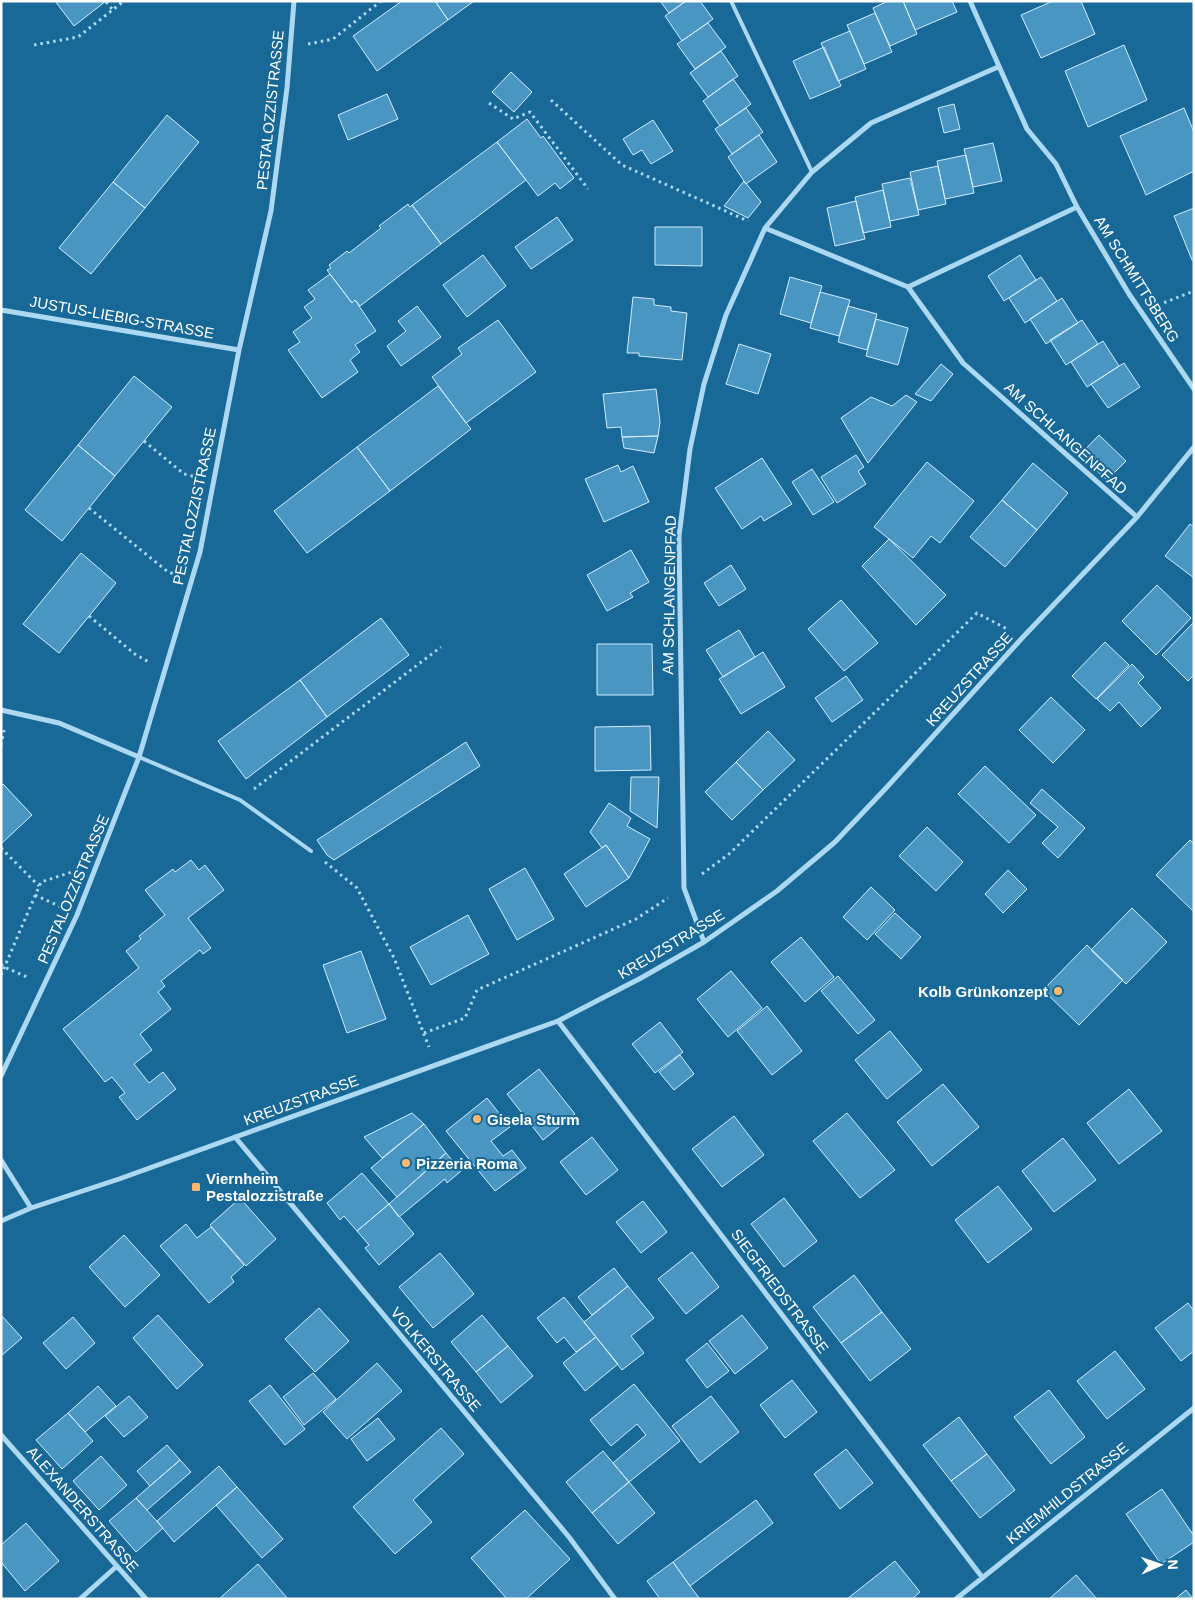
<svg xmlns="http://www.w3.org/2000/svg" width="1195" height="1600" viewBox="0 0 1195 1600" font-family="Helvetica,sans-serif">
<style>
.building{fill:#4996c3;stroke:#d3edfc}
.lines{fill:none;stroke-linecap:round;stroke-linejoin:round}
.path{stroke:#acd9f1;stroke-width:3;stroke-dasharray:2.5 4;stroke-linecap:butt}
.lane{stroke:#acd9f1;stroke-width:4}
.street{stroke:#acd9f1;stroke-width:5}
.poi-dot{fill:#ffb86c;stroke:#186998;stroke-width:2}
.labels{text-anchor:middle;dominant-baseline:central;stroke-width:4;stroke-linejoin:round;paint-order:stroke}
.street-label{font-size:15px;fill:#fff;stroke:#186998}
.poi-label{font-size:15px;font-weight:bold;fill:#fff;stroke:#186998;text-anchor:start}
</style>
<rect width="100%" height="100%" fill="#186998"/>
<path class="building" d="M55,1H106L74,26Z
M402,1H435L448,20L377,71L353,36Z
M435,1H474L448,20Z
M660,1H686L669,13Z
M686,1H700L713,19L682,41L665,16Z
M888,1H903L917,34L890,46L873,8Z
M903,1H952L957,12L915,30Z
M1053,1H1081L1095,34L1041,58L1021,15Z
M875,13L892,52L864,64L847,25Z
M708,23L726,47L695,69L677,44Z
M850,31L866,69L838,81L821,43Z
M1124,45L1147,100L1088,127L1065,71Z
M824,47L841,86L810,99L793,61Z
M721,51L738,76L708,97L690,73Z
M511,72L532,92L514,112L492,92Z
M733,79L751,104L720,126L703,101Z
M387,94L398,119L348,140L338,115Z
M954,104L960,129L944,133L938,108Z
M746,108L763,132L732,154L715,129Z
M1184,108L1194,132V171L1146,195L1120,136Z
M167,115L199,142L145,208L113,182Z
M527,119L541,138L543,136L574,178L560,189L555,183L538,196L497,142Z
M653,120L673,151L651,164L642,150L633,155L623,139Z
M759,135L777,162L746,184L728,157Z
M497,142L526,180L441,244L412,205Z
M993,143L1002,181L973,187L964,149Z
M966,155L974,193L945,199L937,161Z
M938,166L946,204L918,210L910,172Z
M910,178L919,215L890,221L882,184Z
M744,181L761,202L748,218L724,206Z
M113,182L145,208L91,274L59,248Z
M883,190L891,227L863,233L855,197Z
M856,201L865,239L835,246L827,208Z
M408,204L410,207L412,205L441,244L360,306L355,300L352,303L327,270L331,268L329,265L347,251L349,253L381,228L379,226Z
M1194,208V259L1192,260L1174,216Z
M557,217L573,240L531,269L515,247Z
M655,227H702V266L655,265Z
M483,255L506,286L467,317L443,285Z
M1020,255L1036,280L1004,301L988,276Z
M330,274L352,303L355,300L376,331L355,345L360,352L350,360L358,372L322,398L288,350L300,342L293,332L312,318L304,307L315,299L308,290Z
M790,277L822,286L811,323L780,314Z
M1041,277L1057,301L1025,323L1009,298Z
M820,292L850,300L839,336L810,328Z
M633,297L654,299V305L671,307V311L687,313L682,360L639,356V353H627Z
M1062,298L1078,323L1046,344L1030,319Z
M417,306L441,337L401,366L387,346L406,331L398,321Z
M848,306L877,314L867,350L838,342Z
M876,319L908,328L898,365L866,356Z
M498,320L536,372L466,423L432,377L462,354L458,348Z
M1082,320L1098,344L1066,365L1050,340Z
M1103,341L1119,366L1087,387L1071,362Z
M739,344L771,354L758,394L726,384Z
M1124,363L1140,387L1108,408L1091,384Z
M941,364L953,374L931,401L915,394Z
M134,376L172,407L115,476L78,445Z
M438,386L471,429L390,491L357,447Z
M656,389L660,422L658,436L622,437L621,427L607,428L603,394Z
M906,395L917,402L868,463L841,418L871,397L892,406Z
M1099,435L1126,461L1107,480L1080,455Z
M658,436L654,453L624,448L622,437Z
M78,445L115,476L62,541L25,510Z
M357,447L390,491L307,553L274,511Z
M856,455L864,467L858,471L866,484L837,503L821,477Z
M762,458L792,504L764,521L761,516L742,529L715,488Z
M927,462L974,501L940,543L931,536L913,558L874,527Z
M1033,463L1068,493L1037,530L1002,500Z
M618,465L621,472L633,466L649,502L604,522L585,479Z
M812,469L834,502L813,515L792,482Z
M1002,500L1037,530L1005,567L970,537Z
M1190,524L1194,527V578L1165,556Z
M889,539L946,595L916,625L862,566Z
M631,550L649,582L630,593L633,597L607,611L587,575Z
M81,553L116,583L59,653L23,624Z
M731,565L746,589L719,606L704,583Z
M1157,585L1191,618L1156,655L1122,621Z
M841,600L878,643L844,671L808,629Z
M381,618L409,655L327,717L300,680Z
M1194,622V675L1188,681L1162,655Z
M739,630L755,657L723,677L706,650Z
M1105,642L1129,665L1096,699L1072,676Z
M597,644H652L653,695H597Z
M763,652L785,687L741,714L719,679Z
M1132,664L1144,677L1138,683L1161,708L1141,727L1119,702L1110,711L1097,699Z
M846,676L863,700L832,722L815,698Z
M300,680L327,717L246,779L218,741Z
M1051,697L1085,730L1053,763L1019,730Z
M650,726L651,770L595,771V727Z
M768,731L795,760L763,790L736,762Z
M466,742L480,766L334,860L327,855L317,840Z
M736,762L763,790L732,820L705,792Z
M985,766L1036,815L1009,843L958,794Z
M631,777H659L657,828L630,811Z
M3,784L32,815L1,844V785Z
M1042,789L1085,828L1058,858L1042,843L1058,827L1030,803Z
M609,803L631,818L627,826L650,839L629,878L606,845L602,848L590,832Z
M927,827L963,862L936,891L899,856Z
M1190,840L1194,844V912L1156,875Z
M606,845L629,878L586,907L564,874Z
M191,860L199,870L205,865L224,890L188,918L211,948L203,954L200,950L161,981L165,986L158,992L171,1009L140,1034L152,1050L134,1064L149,1083L163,1072L176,1089L137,1120L119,1097L125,1093L112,1077L105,1082L63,1029L139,968L126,951L141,939L139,936L165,915L145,890L173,869L175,872Z
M525,868L554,919L517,940L489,889Z
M1008,870L1027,889L1003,913L985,894Z
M871,887L895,910L867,940L843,917Z
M1132,908L1167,942L1126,984L1091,950Z
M895,913L921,937L901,959L875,934Z
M468,915L489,954L431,985L410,947Z
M801,937L834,977L805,1002L771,962Z
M1087,945L1123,980L1079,1025L1043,990Z
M361,951L386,1019L347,1033L323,965Z
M731,971L762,1008L728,1037L697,999Z
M838,976L875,1020L858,1034L821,991Z
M767,1006L802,1051L772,1075L737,1031Z
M660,1022L683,1052L655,1073L632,1044Z
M890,1031L922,1070L887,1099L855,1060Z
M680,1055L694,1074L674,1090L659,1072Z
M539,1069L575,1114L543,1140L507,1094Z
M943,1084L979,1127L932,1166L897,1122Z
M1129,1089L1162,1131L1119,1164L1087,1123Z
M487,1098L510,1127L491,1141L503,1156L512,1150L526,1168L495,1191L446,1131Z
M412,1113L424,1124L382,1158L364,1137Z
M847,1113L895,1170L860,1198L813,1141Z
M734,1116L764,1155L722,1187L692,1149Z
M424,1124L446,1153L397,1197L371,1168Z
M592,1137L618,1170L586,1195L560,1162Z
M1063,1138L1096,1180L1054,1212L1022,1171Z
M446,1153L461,1171L447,1183L445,1179L399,1217L389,1204Z
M362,1173L389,1204L357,1231L344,1216L340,1220L327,1203Z
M998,1186L1032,1229L988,1263L955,1220Z
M240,1198L276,1239L246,1266L210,1225Z
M784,1198L817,1241L784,1267L751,1224Z
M643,1201L667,1232L641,1253L616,1222Z
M389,1204L414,1234L379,1265L365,1248L369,1245L357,1231Z
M186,1224L197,1238L211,1227L244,1265L231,1277L234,1282L209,1303L160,1246Z
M124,1235L160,1275L125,1307L89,1267Z
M692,1252L719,1287L686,1314L658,1279Z
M440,1253L474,1294L433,1328L399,1287Z
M614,1268L628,1286L592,1315L578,1297Z
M854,1275L882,1312L841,1343L813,1307Z
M628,1286L654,1318L631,1336L644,1353L622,1370L584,1322Z
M564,1297L596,1337L576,1352L564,1337L557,1343L537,1318Z
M1188,1303L1194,1311V1351L1181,1361L1155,1328Z
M319,1308L349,1341L315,1372L285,1339Z
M882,1312L911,1349L870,1381L841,1343Z
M1,1315L22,1338L1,1356Z
M158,1315L203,1365L177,1389L133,1338Z
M482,1315L508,1346L476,1372L451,1342Z
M742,1315L768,1348L735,1374L709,1341Z
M73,1317L95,1343L66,1369L43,1343Z
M596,1337L618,1364L585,1391L563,1363Z
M707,1343L729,1371L707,1388L686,1360Z
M508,1346L533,1376L501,1403L476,1372Z
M1115,1351L1145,1389L1107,1419L1077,1381Z
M377,1363L402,1391L347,1439L323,1412Z
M313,1373L336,1399L304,1425L283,1397Z
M792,1380L817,1412L785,1438L760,1405Z
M634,1384L680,1441L629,1482L613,1463L646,1435L637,1424L611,1446L590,1420Z
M270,1385L305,1429L285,1445L249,1401Z
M98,1386L116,1406L85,1432L68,1413Z
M1049,1390L1085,1437L1051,1464L1014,1417Z
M129,1396L148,1417L124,1437L105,1416Z
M711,1396L739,1432L700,1463L672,1426Z
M68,1413L93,1441L62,1469L36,1440Z
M959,1417L987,1454L951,1481L923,1445Z
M378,1418L395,1439L367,1461L351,1439Z
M441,1428L464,1454L413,1500L432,1522L395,1554L353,1507Z
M167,1445L180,1460L150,1486L137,1471Z
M846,1449L873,1483L840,1509L814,1474Z
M603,1451L629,1482L592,1513L566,1482Z
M987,1454L1015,1490L980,1518L951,1481Z
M101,1456L127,1485L99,1510L73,1481Z
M180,1460L191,1472L147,1510L136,1498Z
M219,1466L237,1487L174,1542L157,1521Z
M629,1482L655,1513L618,1544L592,1513Z
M237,1487L283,1539L262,1558L216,1505Z
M1162,1489L1194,1536V1542L1161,1564L1126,1514Z
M136,1498L163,1528L136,1552L109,1521Z
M756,1500L773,1523L690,1586L673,1562Z
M525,1510L570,1559L526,1599H507L471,1558Z
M26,1523L59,1561L25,1591L1,1562V1545Z
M895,1561L920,1592L912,1599H847Z
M673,1562L690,1586L700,1599H660L647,1581Z
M258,1564L288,1599H219Z
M1076,1575L1097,1599H1049Z
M1186,1590L1193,1599H1175Z"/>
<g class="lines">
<path class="path" d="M106,2L113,10
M308,44L333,39L381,1
M34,45L78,37L124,1
M551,100L622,165L748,221
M489,103L513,119L530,112L588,189
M1158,305L1194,291
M144,441L184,474L196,477
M89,508L168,572L174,574
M89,616L136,655L149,662
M1,745L4,730
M254,789L441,647
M1,848L39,886
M325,862L357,888L394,958L429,1047
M702,874L729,854L977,613L1007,629
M35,895L61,907
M1,964L4,967L27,977
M1,975L41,882L75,871
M424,1033L465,1018L477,990L636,919L668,898"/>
<path class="lane" d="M731,1L812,172
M139,757L240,800L311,851"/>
<path class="street" d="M970,1L1027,129L1056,164L1077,207L1129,294L1194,389
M765,228L908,287L963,363L1137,517
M908,287L1077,207
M1,310L239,350
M1,710L59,723L139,757
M704,942L684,888L679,536L690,449L704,384L726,315L765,228L812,172L871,123L998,67
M558,1021L982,1577
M1,1076L77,915L139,757L200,552L239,350L271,211L287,88L294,1
M235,1137L569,1537L615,1599
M1,1160L31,1208
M1,1221L31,1208L119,1179L558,1021L641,978L704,942L777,891L835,842L887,787L1023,637L1137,517L1194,447
M1,1435L146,1599
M80,1599L117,1566
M956,1599L1194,1408"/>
</g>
<g class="poi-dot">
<circle cx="1058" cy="991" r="5"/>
<circle cx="477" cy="1119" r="5"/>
<circle cx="406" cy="1163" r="5"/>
<rect x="191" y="1182" width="10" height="10" rx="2.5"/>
</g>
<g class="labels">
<g class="street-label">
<text transform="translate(270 110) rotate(-84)">PESTALOZZISTRASSE</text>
<text transform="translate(1137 279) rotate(58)">AM SCHMITTSBERG</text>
<text transform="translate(122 317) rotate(10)">JUSTUS-LIEBIG-STRASSE</text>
<text transform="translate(1066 438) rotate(42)">AM SCHLANGENPFAD</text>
<text transform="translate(194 506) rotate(-78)">PESTALOZZISTRASSE</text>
<text transform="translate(669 595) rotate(-89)">AM SCHLANGENPFAD</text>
<text transform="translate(969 679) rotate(-48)">KREUZSTRASSE</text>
<text transform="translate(73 889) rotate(-67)">PESTALOZZISTRASSE</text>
<text transform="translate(671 944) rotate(-31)">KREUZSTRASSE</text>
<text transform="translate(301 1100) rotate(-20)">KREUZSTRASSE</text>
<text transform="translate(780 1291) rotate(53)">SIEGFRIEDSTRASSE</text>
<text transform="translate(436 1359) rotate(50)">VOLKERSTRASSE</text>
<text transform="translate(1067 1493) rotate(-39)">KRIEMHILDSTRASSE</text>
<text transform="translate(83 1509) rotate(49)">ALEXANDERSTRASSE</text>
</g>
<g class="poi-label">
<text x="1048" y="991" text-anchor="end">Kolb Grünkonzept</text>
<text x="487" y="1119">Gisela Sturm</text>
<text x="416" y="1163">Pizzeria Roma</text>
<text x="206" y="1178">Viernheim<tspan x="206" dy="17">Pestalozzistraße</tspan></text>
</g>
</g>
<rect width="1195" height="1600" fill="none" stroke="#ffffff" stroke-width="5"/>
<g transform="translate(1160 1565) rotate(88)" stroke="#186998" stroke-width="4" paint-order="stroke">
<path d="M0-4L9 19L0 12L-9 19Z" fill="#ffffff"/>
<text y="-8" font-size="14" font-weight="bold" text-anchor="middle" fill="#ffffff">N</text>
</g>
</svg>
